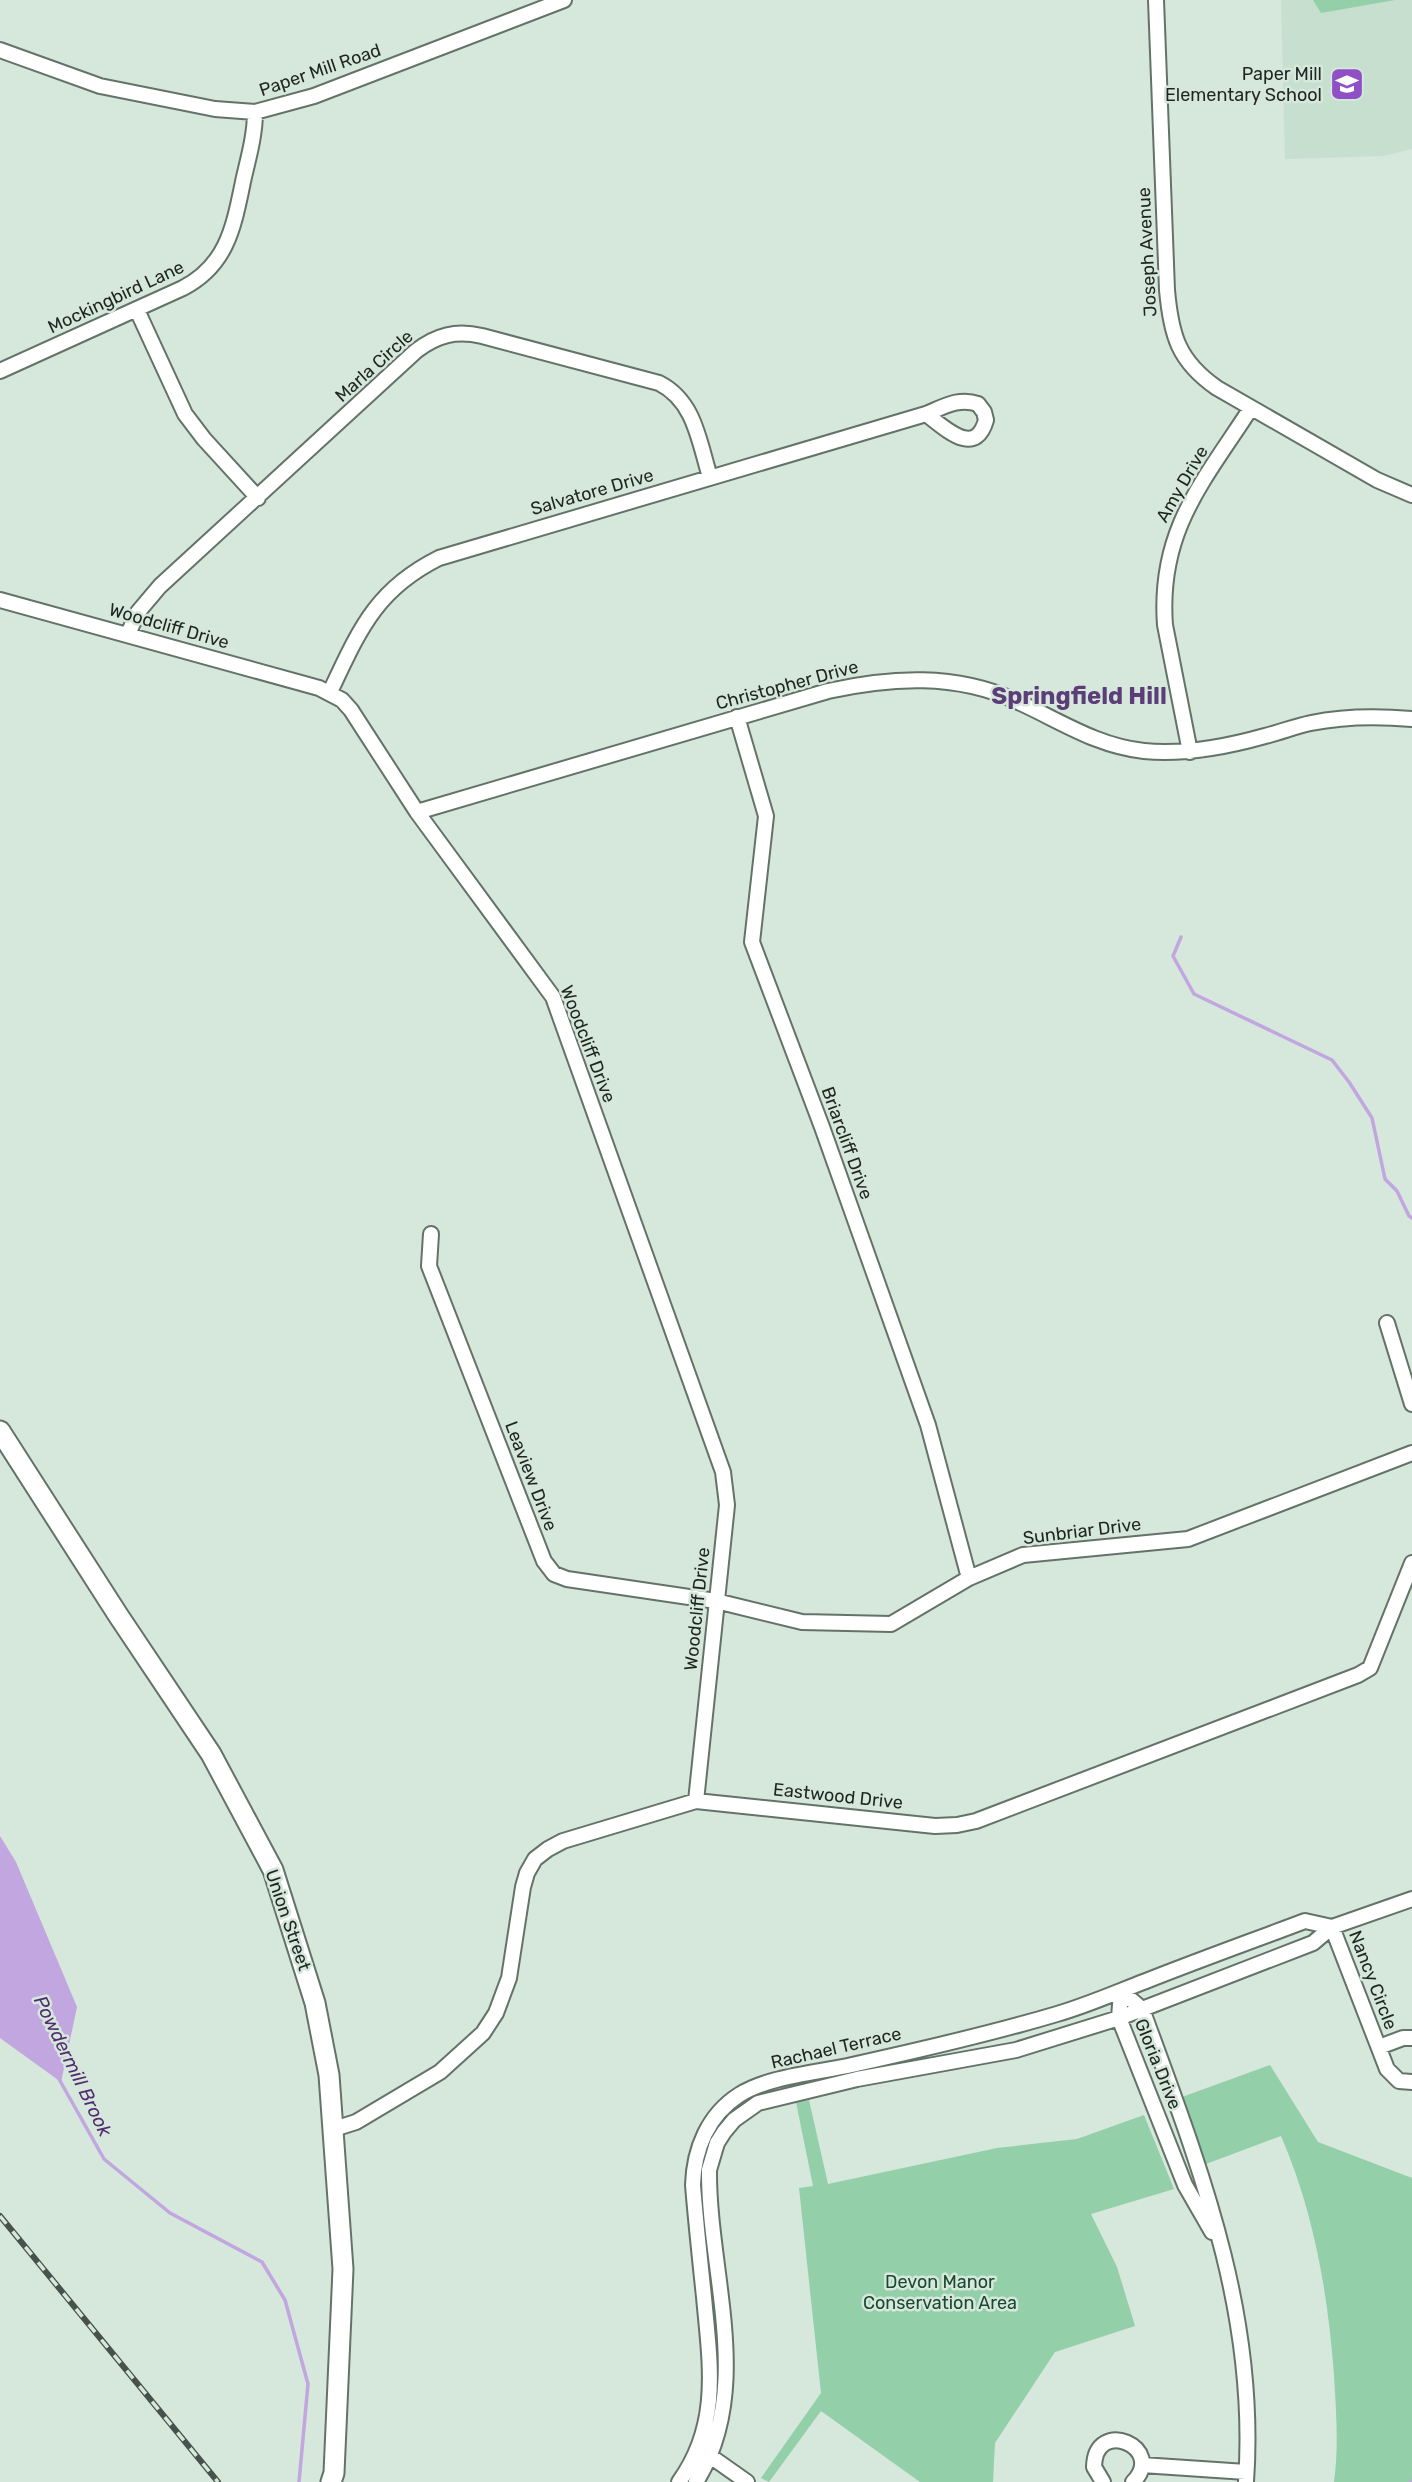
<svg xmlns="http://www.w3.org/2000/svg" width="1412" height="2482" viewBox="0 0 1412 2482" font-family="Rubik,sans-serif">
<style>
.built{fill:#c6dfce}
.green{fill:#93cfa9}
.water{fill:#c1a6e0}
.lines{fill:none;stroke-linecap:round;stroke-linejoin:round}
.stream{stroke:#c1a6e0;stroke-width:3.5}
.minor-casing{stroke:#637368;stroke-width:18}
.major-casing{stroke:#637368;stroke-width:23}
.minor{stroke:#fff;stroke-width:14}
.major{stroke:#fff;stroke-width:19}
.rail-casing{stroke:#48524c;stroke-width:6}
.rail{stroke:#d6e7db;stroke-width:3.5;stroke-dasharray:10;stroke-linecap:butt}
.labels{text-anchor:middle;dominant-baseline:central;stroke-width:5;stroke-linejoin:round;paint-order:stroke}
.street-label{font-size:18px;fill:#1f2622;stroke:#d6e7db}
.poi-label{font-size:18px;fill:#1f2622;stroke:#d6e7db;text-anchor:end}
.park-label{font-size:18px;fill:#19492f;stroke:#d6e7db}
.water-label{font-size:19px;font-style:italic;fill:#522d72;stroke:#d6e7db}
.district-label{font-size:24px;font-weight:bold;fill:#5b3d78;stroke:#d6e7db}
</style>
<rect width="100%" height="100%" fill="#d6e7db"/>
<path class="built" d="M1281,0H1412V149L1383,156L1285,159Z"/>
<path class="green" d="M1313,0H1395L1321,13Z
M1270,2065L1318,2142L1412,2178V2482H1334C1339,2447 1336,2410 1334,2375C1328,2294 1314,2212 1281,2136L1206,2164L1182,2097Z
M809,2100L828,2184L997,2148L1077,2139L1144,2115L1174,2189L1091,2214L1117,2267L1135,2326L1055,2352L995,2443L993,2482H920L821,2411L769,2482L761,2478L821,2393L799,2188L813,2186L796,2102Z"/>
<path class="water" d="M0,1836L16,1862L77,2007L61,2082L0,2038Z"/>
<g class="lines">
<path class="stream" d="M1181,937L1173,956L1194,994L1332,1060L1349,1082L1372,1118L1385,1179L1397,1191L1409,1216L1412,1218
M59,2079L104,2159L170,2213L262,2262L285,2300L308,2384L299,2482
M1411,2482L1412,2481"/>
<g class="minor-casing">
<path id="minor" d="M1156,0L1167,290C1171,335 1178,361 1217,388L1377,480L1412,495
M0,50L100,86L215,109L255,112L314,96L564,0
M137,310L185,414L204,439L258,498
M0,371L183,288C229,264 234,224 244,177C249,156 255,134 255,112
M0,600L319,688L342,700L351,710L417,812L553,997L723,1472L727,1505L696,1801
M128,634L138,612L160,586L416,351C437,335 456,330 482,336L659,383C695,401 699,442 710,477
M330,692C359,631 375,590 439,558L926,414C943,407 959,397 978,404L984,412L986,420C975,459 944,427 926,414
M737,717L766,816L752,942L822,1127L928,1425L969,1578
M1190,752L1165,625C1158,531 1203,482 1251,408
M417,812L828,691C891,677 956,673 1016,701C1059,720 1096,746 1144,751C1185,755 1226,747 1265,736C1281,732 1296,726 1311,723C1345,716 1378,716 1412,719
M431,1234L429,1266L544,1561L554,1574L567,1579L716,1601L802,1622L891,1624L969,1578L1023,1555L1188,1539L1412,1453
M1387,1323L1412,1404
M1332,1927L1387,2069L1399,2081L1412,2082
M1121,1991L1142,2009C1199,2165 1258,2312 1246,2482
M1121,1991L1119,2018L1185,2185L1212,2232
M1379,2047L1403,2038H1412
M334,2129L356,2122L440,2072L483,2033L496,2013L509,1978L523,1887L527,1873L535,1859L548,1849L563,1841L696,1801L935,1826L957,1825L976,1821L1358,1675L1370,1668L1412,1563
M703,2451L747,2482
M1142,2465L1246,2472
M679,2482C721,2424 710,2364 704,2297C700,2259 696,2222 693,2185C694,2149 708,2115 739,2095C769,2076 817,2073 852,2065C920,2050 990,2034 1057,2014C1088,2005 1117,1992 1146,1981C1199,1960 1252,1941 1305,1921L1332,1927
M696,2482C755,2388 708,2272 709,2170L717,2143L724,2132L734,2120L758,2103L857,2079L1016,2050L1119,2018L1313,1943L1332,1927L1412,1899
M1103,2482L1094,2467C1095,2416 1167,2448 1133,2482"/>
</g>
<g class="major-casing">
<path id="major" d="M0,1431L118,1615L211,1754L273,1870L315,2003L329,2075L343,2269L334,2473L331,2482"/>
</g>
<use href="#minor" class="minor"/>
<use href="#major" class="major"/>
<g class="rail-casing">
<path id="rail" d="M0,2216L218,2482"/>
</g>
<use href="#rail" class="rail"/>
</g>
<defs>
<g id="school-square" transform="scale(1.75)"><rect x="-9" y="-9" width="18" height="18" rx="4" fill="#8f50c6" stroke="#d6e7db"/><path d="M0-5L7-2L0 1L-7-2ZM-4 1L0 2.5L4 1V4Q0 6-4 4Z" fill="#fff"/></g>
</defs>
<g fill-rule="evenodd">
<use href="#school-square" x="1347" y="84"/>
</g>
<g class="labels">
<g class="street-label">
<text transform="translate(320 70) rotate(-19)">Paper Mill Road</text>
<text transform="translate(1147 252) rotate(-93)">Joseph Avenue</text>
<text transform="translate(116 297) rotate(-25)">Mockingbird Lane</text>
<text transform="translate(374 366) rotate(-42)">Marla Circle</text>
<text transform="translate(1182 484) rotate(-60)">Amy Drive</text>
<text transform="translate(592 492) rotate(-16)">Salvatore Drive</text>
<text transform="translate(169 626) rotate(16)">Woodcliff Drive</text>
<text transform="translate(787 685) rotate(-15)">Christopher Drive</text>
<text transform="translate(588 1044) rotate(69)">Woodcliff Drive</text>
<text transform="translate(847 1143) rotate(70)">Briarcliff Drive</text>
<text transform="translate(531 1476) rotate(69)">Leaview Drive</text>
<text transform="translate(1082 1531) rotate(-7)">Sunbriar Drive</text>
<text transform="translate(697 1609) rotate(-84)">Woodcliff Drive</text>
<text transform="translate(838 1796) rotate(6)">Eastwood Drive</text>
<text transform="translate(288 1920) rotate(71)">Union Street</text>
<text transform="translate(1373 1980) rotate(69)">Nancy Circle</text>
<text transform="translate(836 2048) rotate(-13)">Rachael Terrace</text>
<text transform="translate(1158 2064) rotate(68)">Gloria Drive</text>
</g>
<g class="poi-label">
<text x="1322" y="74">Paper Mill<tspan x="1322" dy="21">Elementary School</tspan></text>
</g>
<g class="park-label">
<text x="940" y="2282">Devon Manor<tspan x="940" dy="21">Conservation Area</tspan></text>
</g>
<g class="water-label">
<text transform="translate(73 2066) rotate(64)">Powdermill Brook</text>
</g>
<g class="district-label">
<text x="1079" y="696">Springfield Hill</text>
</g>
</g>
</svg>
